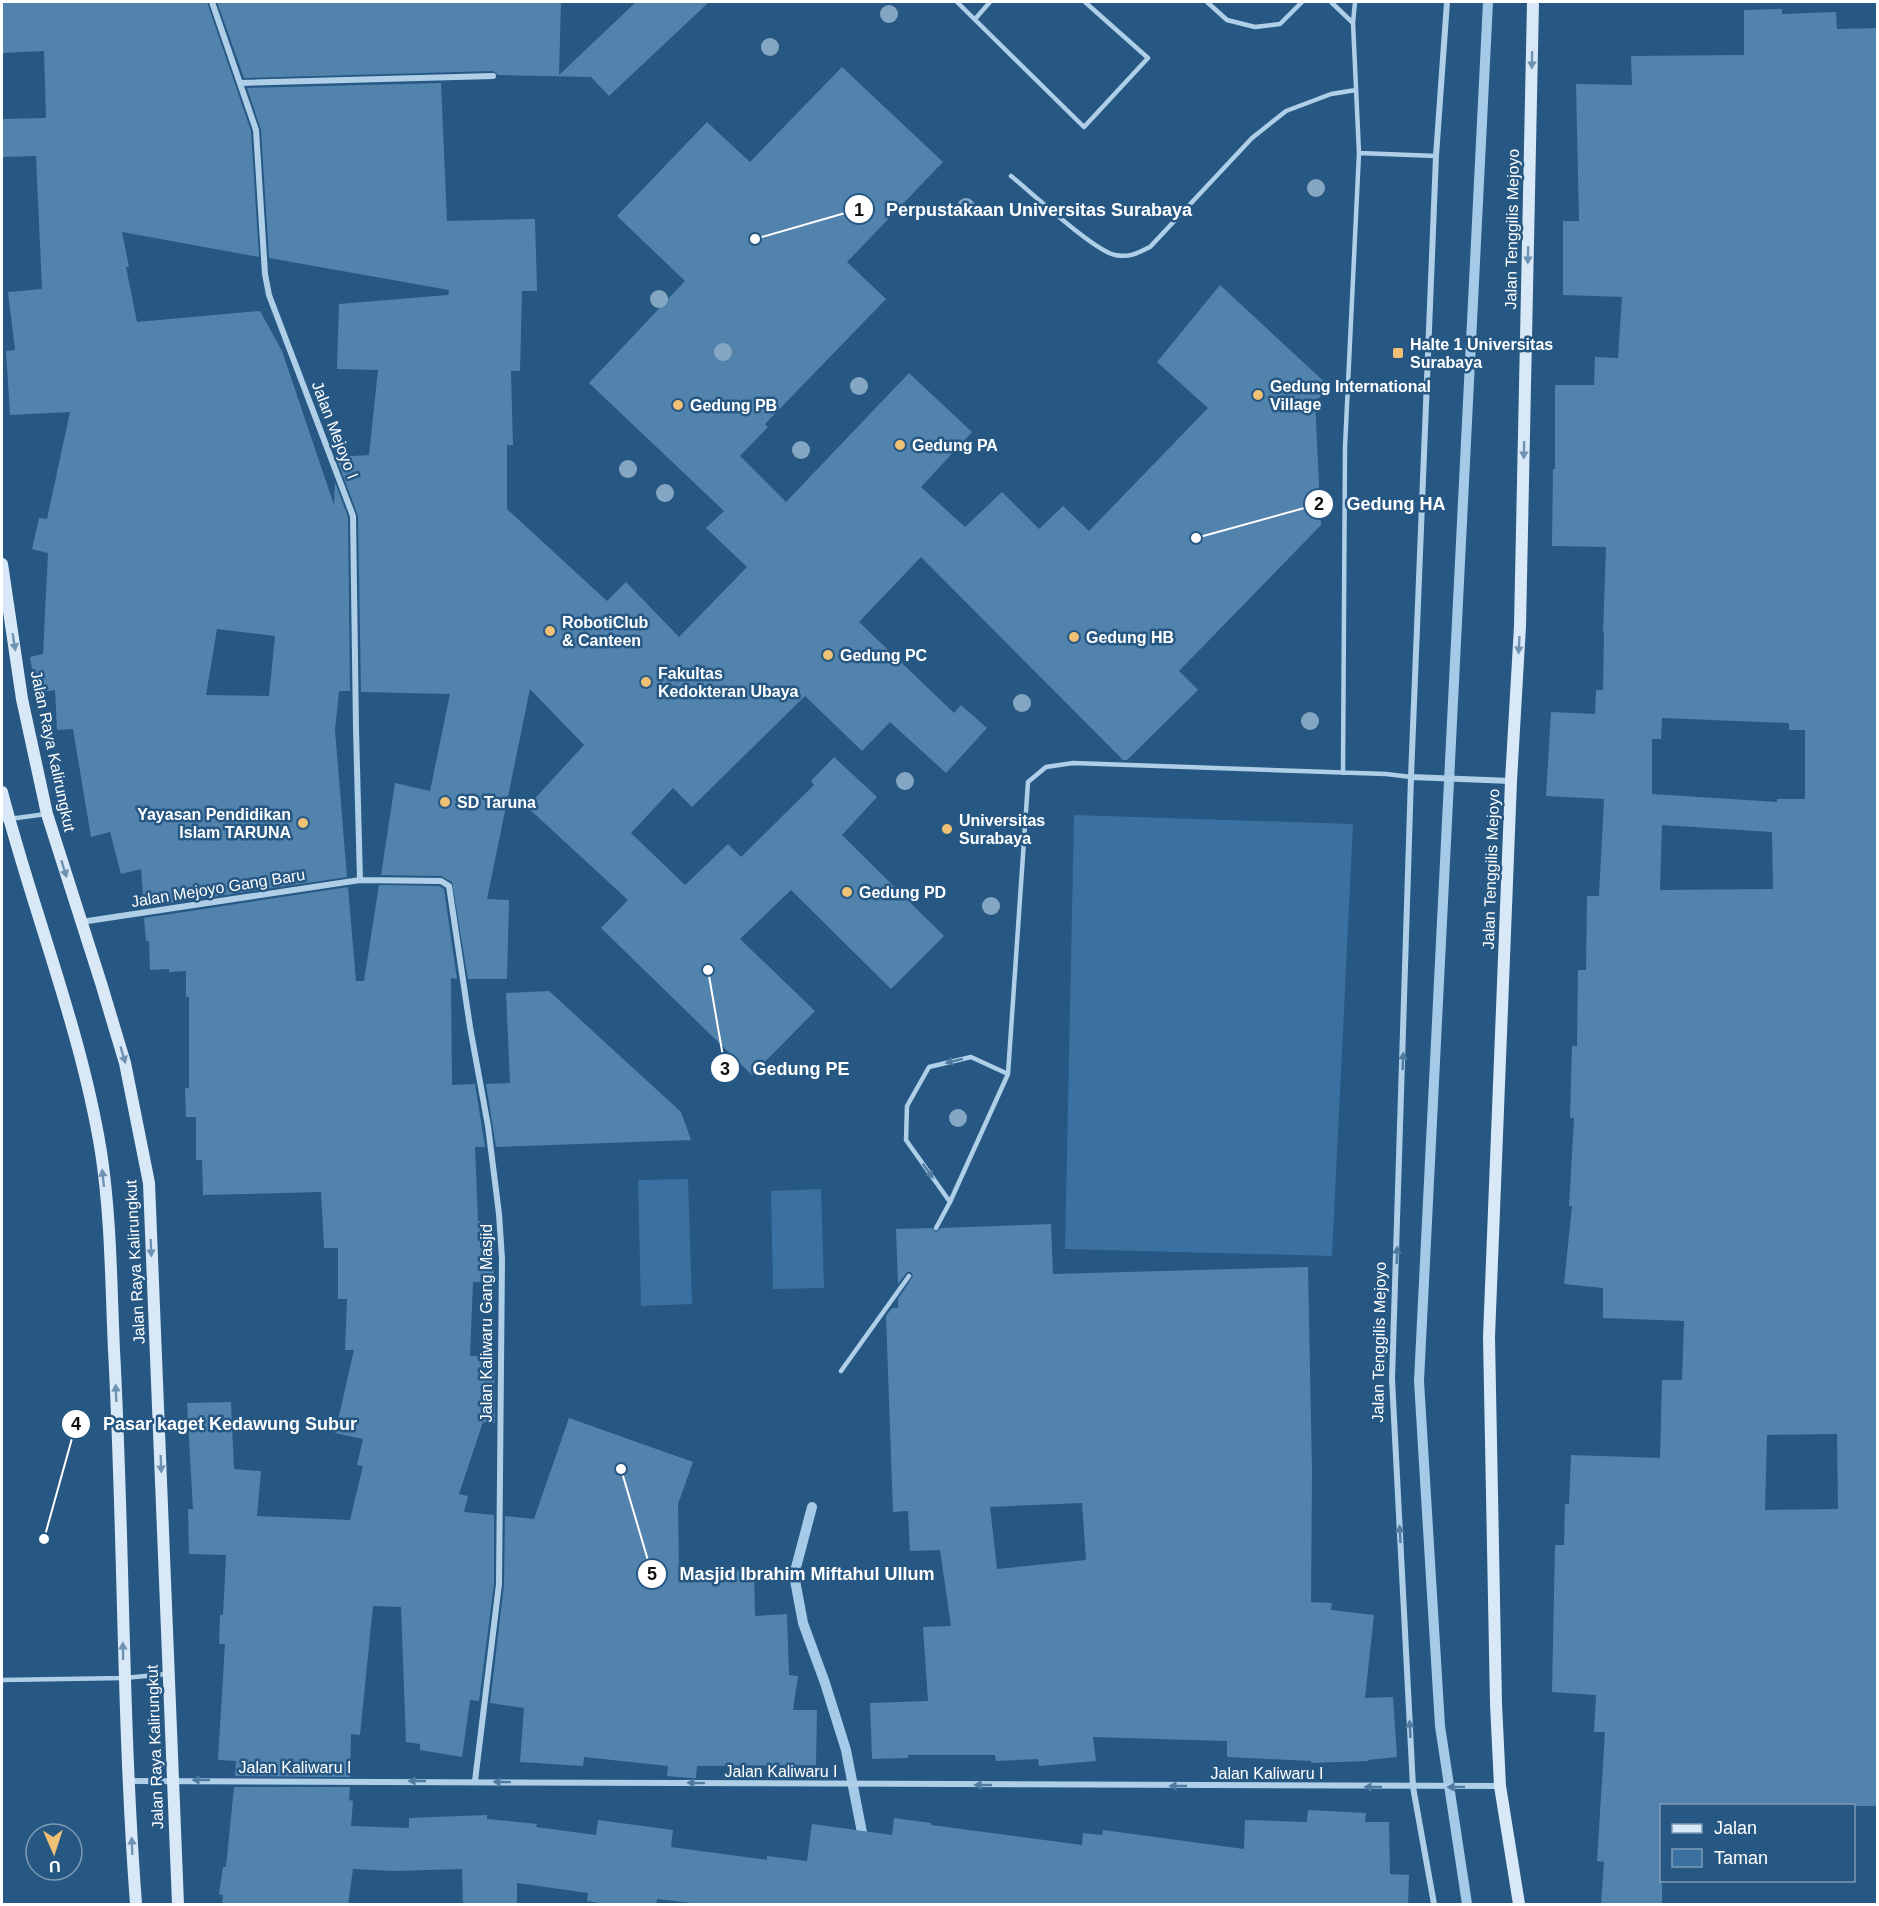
<svg xmlns="http://www.w3.org/2000/svg" width="1879" height="1906" viewBox="0 0 1879 1906" font-family="Arial,sans-serif">
<style>
.green{fill:#3a71a0}
.lines{fill:none;stroke-linecap:round;stroke-linejoin:round}
.stream{stroke:#a4cae8;stroke-width:10}
.building{fill:#5283ad;fill-rule:evenodd}
.lane{stroke:#afcee7;stroke-width:4.5}
.street{stroke:#afcee7;stroke-width:6}
.secondary{stroke:#d9e8f6;stroke-width:12}
.tree{fill:#85a6c2}
.oneway{fill:#6e92b1}
.oneway2{fill:#4f7ba1}
.poi-dot{fill:#f0c174;stroke:#265883;stroke-width:2}
.labels{text-anchor:middle;dominant-baseline:central;stroke-width:5;stroke-linejoin:round;paint-order:stroke}
.street-label{font-size:16px;fill:#fff;stroke:#265883}
.poi-label{font-size:16px;font-weight:bold;fill:#fff;stroke:#265883;text-anchor:start}
.leader{fill:none;stroke:#fff;stroke-width:2}
.callout-dot{fill:#fff;stroke:#265883;stroke-width:2}
.mark-label{font-size:18px;text-anchor:middle;font-weight:bold;fill:#111}
.callout-label{font-size:18px;text-anchor:middle;font-weight:bold;fill:#fff;stroke:#265883;stroke-width:5;stroke-linejoin:round;paint-order:stroke}
</style>
<rect width="100%" height="100%" fill="#265883"/>
<path class="green" d="M1074,815L1353,824L1332,1256L1065,1249Z
M688,1179L692,1304L641,1306L638,1180Z
M821,1189L824,1288L773,1289L771,1191Z"/>
<g class="lines">
<path class="stream" d="M812,1507L794,1575L803,1623L825,1683L846,1750L864,1843
M1467,1904L1440,1726L1419,1381L1488,2"/>
</g>
<path class="building" d="M2,2H207L251,131L259,257L122,232L129,267H126L137,322L260,311L282,351L334,505L335,482L348,517L350,691H339L335,730L347,877L144,907L141,869L121,874L110,832L91,837L73,729L57,730L55,690L36,693L30,657L43,654L48,553L32,549L39,518L47,519L70,412L10,415L6,351L15,350L8,292L42,289L36,156L2,157V119L46,118L44,51L2,53ZM217,629L275,636L269,696L206,695Z
M217,2H561L559,75L636,2H709L609,96L591,77L498,75L493,71L244,78Z
M1782,9V14L1836,12L1837,29L1878,28V1806H1662V1905H1601L1604,1862L1597,1861L1605,1732H1594L1596,1695L1552,1692L1555,1545H1564L1565,1504H1569L1571,1455L1660,1458L1662,1380H1682L1684,1321L1603,1318V1288L1564,1284L1572,1206H1569L1574,1118H1570L1572,1046H1577L1578,970H1586L1587,896H1599L1604,799L1546,796L1551,712L1595,714L1596,690H1603L1604,633H1603L1606,547L1552,546L1553,469H1555V385H1594L1595,357L1618,358L1622,297L1563,295V221H1579L1576,84L1632,85L1631,56L1744,55V10ZM1662,718L1789,723V730H1805V799H1777V802L1652,794V739H1661ZM1662,825L1772,832L1773,889L1660,890ZM1837,1434L1838,1509L1765,1510L1767,1435Z
M842,67L943,162L847,262L886,299L765,424L768,427L740,456L786,502L909,373L972,432L921,487L965,527L1002,492L1039,529L1063,506L1089,531L1208,408L1157,362L1220,285L1331,388L1315,401L1321,525L1179,671L1198,690L1127,760H1123L921,557L859,622L954,713L961,705L987,728L946,773L890,722L862,751L805,696L692,807L673,788L631,833L685,885L728,844L741,857L814,785L811,781L834,757L877,797L842,835L944,936L891,989L791,890L740,939L815,1011L752,1075L601,928L628,900L527,807L584,745L530,689L487,899L509,900L507,979H468L452,882L441,876L381,875L395,783L430,791L450,694L361,692L358,516L336,457L369,455L378,370L337,369L339,304L448,295L449,290L269,258L261,130L247,88L441,83L447,221L535,219L537,291H522L520,371H511L513,445H507V509L607,601L626,582L679,637L747,567L706,528L724,511L589,383L685,281L617,216L707,122L750,162Z
M379,885L439,886L444,889L457,979L451,978L452,1085L475,1084L485,1147H475L478,1221H480V1248H493L494,1281L473,1282L470,1356H494L495,1423L483,1422L459,1494L468,1496L464,1512L494,1515V1584L479,1701L470,1700L462,1757L420,1750V1744L406,1742L401,1607L373,1606L360,1735L351,1734L350,1777L235,1776L236,1761L218,1760L225,1644H219L220,1615H223L226,1555L189,1554L188,1509H193L187,1403L231,1402L234,1469L261,1471L257,1516L350,1520L363,1466L357,1465L363,1439L335,1433L354,1350H345L347,1299H338V1248H324L321,1192L203,1195L202,1160H196V1117H186L185,1088H189V997H186V971L169,972V969L150,970L149,941H146L144,918L348,887L356,981H364Z
M549,991L681,1112L691,1140L496,1147L486,1084L510,1083L506,993Z
M1051,1224L1053,1274L1308,1267L1312,1471L1311,1602L1332,1603L1331,1610L1374,1615L1365,1698L1393,1697L1397,1757L1368,1760V1761L1311,1763V1761L1227,1757V1741L1093,1737L1096,1761L1039,1766L1038,1759L996,1761L995,1755H908V1758L872,1759L870,1703L928,1701L923,1627L951,1626L940,1550L910,1551L908,1511L893,1512L886,1316L892,1308H898V1299L913,1276L911,1272H907L898,1284L896,1229L932,1228L936,1232L941,1228ZM1082,1503L1086,1560L997,1569L990,1507Z
M569,1418L693,1462L678,1504L679,1571L754,1570L755,1616L787,1614L789,1675L798,1676L793,1710H817L816,1765L697,1766L696,1778H691L667,1776L668,1766L584,1757L583,1766L520,1762L524,1708L490,1703L504,1585L505,1516L534,1519Z
M234,1787H350L349,1800L353,1801L351,1826L409,1828V1818L487,1815V1819L537,1824L536,1827L596,1835L598,1820L673,1830L671,1847L767,1860V1856L807,1861L812,1824L892,1835L894,1818L931,1823V1825L1082,1845L1083,1833L1102,1835L1103,1830L1244,1849L1245,1820L1307,1822L1308,1810L1366,1813L1365,1822H1389L1390,1874L1409,1875L1408,1905H709L657,1899L656,1905H611L587,1901L588,1893L517,1883V1905H463L462,1869L394,1871L353,1869L348,1905H222L223,1895L219,1894L223,1867H226Z"/>
<g class="lines">
<path class="lane" d="M957,2L1084,127L1148,58L1085,2
M1207,2L1227,20L1255,27L1280,24L1302,2
M1331,2L1353,23
M1355,2L1353,23L1359,153
M975,19L990,2
M1011,176C1032,193 1093,250 1115,255C1129,258 1138,253 1150,247L1252,138L1286,111L1331,94L1356,90
M1343,773L1345,447L1359,153L1436,156
M2,820L46,814
M950,1202L906,1140L907,1106L929,1067L971,1057L1008,1074
M936,1228L950,1202L1008,1074L1028,782L1046,767L1073,763L1386,774L1411,777
M841,1371L909,1276
M2,1680L124,1678L167,1674"/>
<path class="street" d="M212,2L256,130L265,274L269,295L353,516L356,729L360,880
M240,83L493,76
M1411,777L1511,781
M81,922L360,880L441,881L449,886L470,1027L488,1126L499,1214L502,1259L499,1584L475,1781
M129,1781L1500,1786
M1434,1904L1413,1787L1392,1379L1411,777L1436,156L1447,2"/>
<path class="secondary" d="M2,564L22,699L47,814L101,983L125,1063L149,1183L178,1904
M2,792C33,912 81,1029 101,1152C111,1217 111,1284 114,1350C124,1535 122,1720 136,1904
M1519,1904L1500,1786L1496,1704L1489,1337L1511,781L1520,626L1533,2"/>
</g>
<g class="tree">
<circle cx="889" cy="14" r="9"/>
<circle cx="770" cy="47" r="9"/>
<circle cx="1316" cy="188" r="9"/>
<circle cx="966" cy="207" r="9"/>
<circle cx="659" cy="299" r="9"/>
<circle cx="723" cy="352" r="9"/>
<circle cx="859" cy="386" r="9"/>
<circle cx="801" cy="450" r="9"/>
<circle cx="628" cy="469" r="9"/>
<circle cx="665" cy="493" r="9"/>
<circle cx="1022" cy="703" r="9"/>
<circle cx="1310" cy="721" r="9"/>
<circle cx="905" cy="781" r="9"/>
<circle cx="991" cy="906" r="9"/>
<circle cx="958" cy="1118" r="9"/>
</g>
<defs><path id="oneway-solid" d="M-6-.8H1V-3.2L6.5 0L1 3.2V.8H-6Z" transform="scale(1.5)"/></defs>
<g class="oneway">
<use href="#oneway-solid" transform="translate(1532 60) rotate(91)"/>
<use href="#oneway-solid" transform="translate(1528 255) rotate(91)"/>
<use href="#oneway-solid" transform="translate(1524 450) rotate(91)"/>
<use href="#oneway-solid" transform="translate(14 642) rotate(81)"/>
<use href="#oneway-solid" transform="translate(1519 645) rotate(93)"/>
<use href="#oneway-solid" transform="translate(64 869) rotate(73)"/>
<use href="#oneway-solid" transform="translate(123 1055) rotate(74)"/>
<use href="#oneway-solid" transform="translate(103 1178) rotate(-96)"/>
<use href="#oneway-solid" transform="translate(151 1248) rotate(88)"/>
<use href="#oneway-solid" transform="translate(116 1393) rotate(-92)"/>
<use href="#oneway-solid" transform="translate(161 1464) rotate(88)"/>
<use href="#oneway-solid" transform="translate(123 1651) rotate(-91)"/>
<use href="#oneway-solid" transform="translate(132 1846) rotate(-92)"/>
</g>
<g class="oneway2">
<use href="#oneway-solid" transform="translate(954 1061) rotate(166)"/>
<use href="#oneway-solid" transform="translate(1403 1061) rotate(-88)"/>
<use href="#oneway-solid" transform="translate(928 1171) rotate(55)"/>
<use href="#oneway-solid" transform="translate(1397 1255) rotate(-88)"/>
<use href="#oneway-solid" transform="translate(1400 1534) rotate(-93)"/>
<use href="#oneway-solid" transform="translate(1410 1729) rotate(-93)"/>
<use href="#oneway-solid" transform="translate(201 1780) rotate(-180)"/>
<use href="#oneway-solid" transform="translate(417 1781) rotate(-180)"/>
<use href="#oneway-solid" transform="translate(502 1782) rotate(-179)"/>
<use href="#oneway-solid" transform="translate(696 1783) rotate(-179)"/>
<use href="#oneway-solid" transform="translate(983 1785) rotate(-180)"/>
<use href="#oneway-solid" transform="translate(1178 1786) rotate(-180)"/>
<use href="#oneway-solid" transform="translate(1373 1787) rotate(-180)"/>
<use href="#oneway-solid" transform="translate(1456 1787) rotate(179)"/>
</g>
<g class="poi-dot">
<rect x="1392" y="347" width="12" height="12" rx="3"/>
<circle cx="1258" cy="395" r="6"/>
<circle cx="678" cy="405" r="6"/>
<circle cx="900" cy="445" r="6"/>
<circle cx="550" cy="631" r="6"/>
<circle cx="1074" cy="637" r="6"/>
<circle cx="828" cy="655" r="6"/>
<circle cx="646" cy="682" r="6"/>
<circle cx="445" cy="802" r="6"/>
<circle cx="303" cy="823" r="6"/>
<circle cx="947" cy="829" r="6"/>
<circle cx="847" cy="892" r="6"/>
</g>
<g class="labels">
<g class="street-label">
<text transform="translate(1512 229) rotate(-89)">Jalan Tenggilis Mejoyo</text>
<text transform="translate(335 430) rotate(69)">Jalan Mejoyo I</text>
<text transform="translate(53 751) rotate(78)">Jalan Raya Kalirungkut</text>
<text transform="translate(1491 869) rotate(-88)">Jalan Tenggilis Mejoyo</text>
<text transform="translate(218 888) rotate(-9)">Jalan Mejoyo Gang Baru</text>
<text transform="translate(135 1262) rotate(-93)">Jalan Raya Kalirungkut</text>
<text transform="translate(486 1323) rotate(-90)">Jalan Kaliwaru Gang Masjid</text>
<text transform="translate(1379 1342) rotate(-89)">Jalan Tenggilis Mejoyo</text>
<text transform="translate(155 1747) rotate(-92)">Jalan Raya Kalirungkut</text>
<text x="295" y="1767">Jalan Kaliwaru I</text>
<text x="781" y="1771">Jalan Kaliwaru I</text>
<text x="1267" y="1773">Jalan Kaliwaru I</text>
</g>
<g class="poi-label">
<text x="1410" y="344">Halte 1 Universitas<tspan x="1410" dy="18">Surabaya</tspan></text>
<text x="1270" y="386">Gedung International<tspan x="1270" dy="18">Village</tspan></text>
<text x="690" y="405">Gedung PB</text>
<text x="912" y="445">Gedung PA</text>
<text x="562" y="622">RobotiClub<tspan x="562" dy="18">&amp; Canteen</tspan></text>
<text x="1086" y="637">Gedung HB</text>
<text x="840" y="655">Gedung PC</text>
<text x="658" y="673">Fakultas<tspan x="658" dy="18">Kedokteran Ubaya</tspan></text>
<text x="457" y="802">SD Taruna</text>
<text x="291" y="814" text-anchor="end">Yayasan Pendidikan<tspan x="291" dy="18">Islam TARUNA</tspan></text>
<text x="959" y="820">Universitas<tspan x="959" dy="18">Surabaya</tspan></text>
<text x="859" y="892">Gedung PD</text>
</g>
</g>
<path class="leader" d="M755 239L859 209M1196 538L1319 504M708 970L725 1068M44 1539L76 1424M621 1469L652 1574"/>
<g class="callout-dot">
<circle cx="755" cy="239" r="6"/>
<circle cx="1196" cy="538" r="6"/>
<circle cx="708" cy="970" r="6"/>
<circle cx="44" cy="1539" r="6"/>
<circle cx="621" cy="1469" r="6"/>
<circle cx="859" cy="209" r="15"/>
<circle cx="1319" cy="504" r="15"/>
<circle cx="725" cy="1068" r="15"/>
<circle cx="76" cy="1424" r="15"/>
<circle cx="652" cy="1574" r="15"/>
</g>
<g class="mark-label">
<text x="859" y="216">1</text>
<text x="1319" y="510">2</text>
<text x="725" y="1075">3</text>
<text x="76" y="1430">4</text>
<text x="652" y="1580">5</text>
</g>
<g class="callout-label">
<text x="1039" y="216">Perpustakaan Universitas Surabaya</text>
<text x="1396" y="510">Gedung HA</text>
<text x="801" y="1075">Gedung PE</text>
<text x="230" y="1430">Pasar kaget Kedawung Subur</text>
<text x="807" y="1580">Masjid Ibrahim Miftahul Ullum</text>
</g>
<rect width="1879" height="1906" fill="none" stroke="#ffffff" stroke-width="6"/>
<rect x="1660" y="1804" width="195" height="78" fill="#265883" stroke="#7d9bb5" stroke-width="1.5"/>
<rect x="1672" y="1824" width="30" height="9" fill="#d9e8f6" stroke="#7d9bb5" stroke-width="1.5"/>
<text x="1714" y="1834" font-size="18" fill="#ffffff">Jalan</text>
<rect x="1672" y="1849" width="30" height="18" fill="#3a71a0" stroke="#7d9bb5" stroke-width="1.5"/>
<text x="1714" y="1864" font-size="18" fill="#ffffff">Taman</text>
<g transform="translate(54 1852) rotate(177)"><circle r="28" fill="#265883" stroke="#7d9bb5" stroke-width="1.5"/>
<path d="M0-4.5L10 22L0 15L-10 22Z" fill="#f0c174"/>
<text y="-9" font-size="16" font-weight="bold" text-anchor="middle" fill="#ffffff">U</text>
</g>
</svg>
